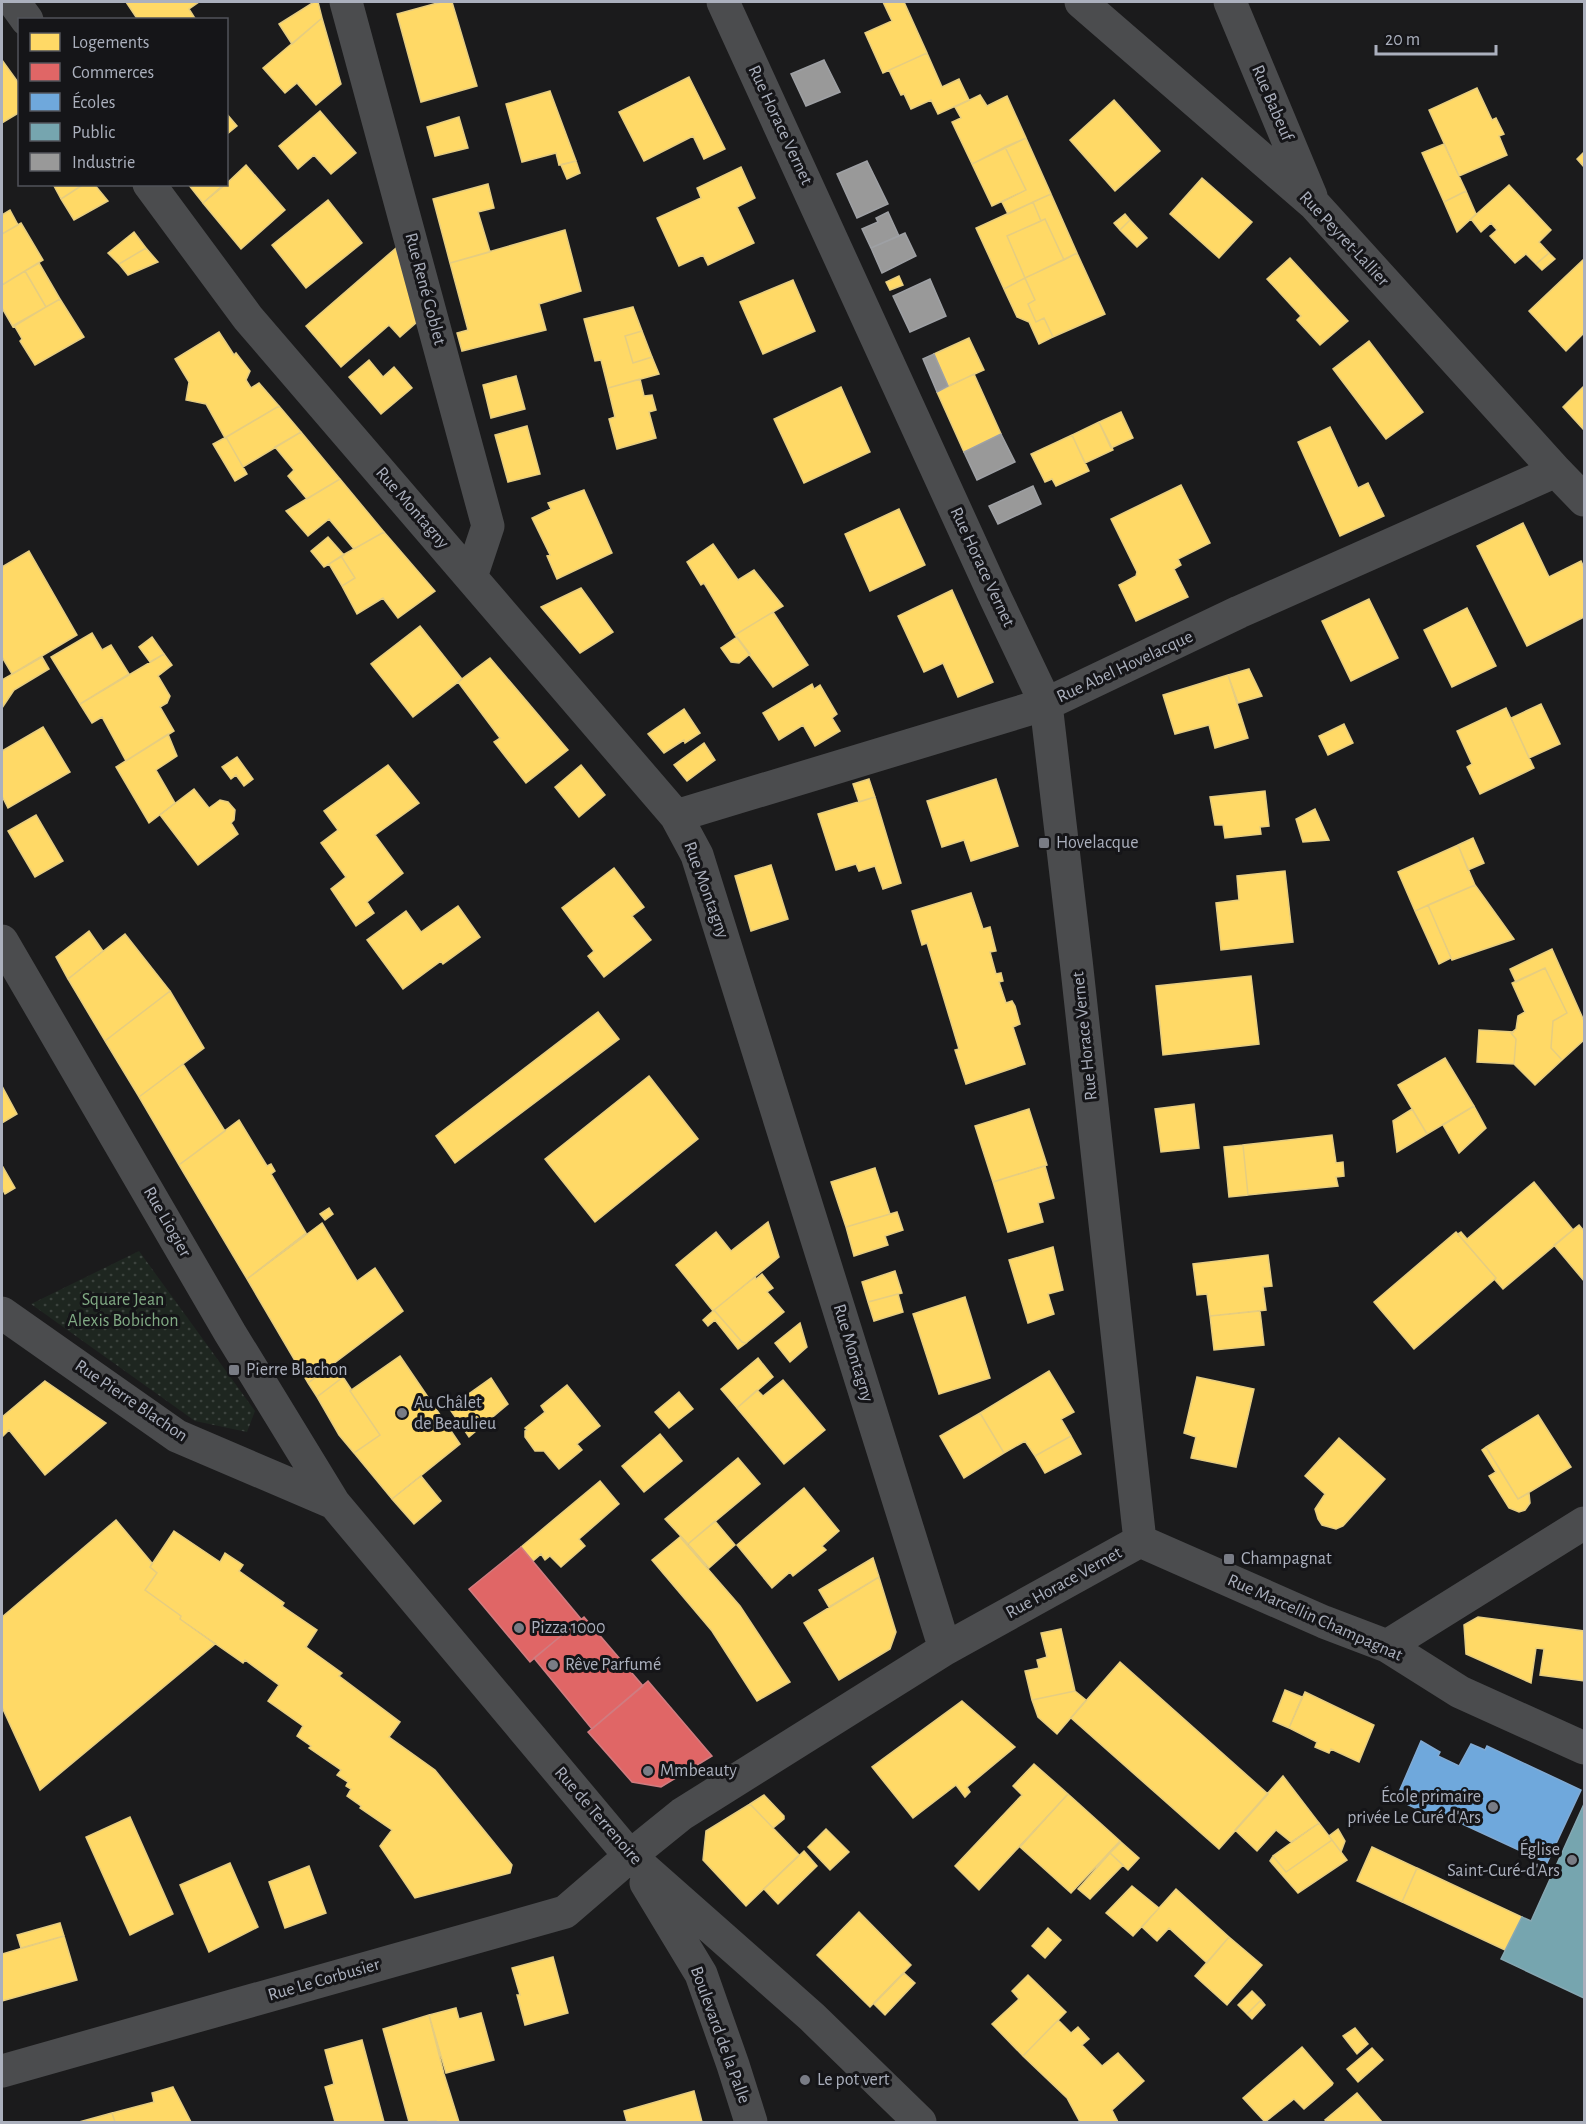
<svg xmlns="http://www.w3.org/2000/svg" width="1586" height="2124" viewBox="0 0 1586 2124" font-family="'Alegreya Sans',sans-serif">
<style>
.garden{fill:url(#garden-dots)}
.homes{fill:#ffd966;stroke:#e6cd80;stroke-width:1.5}
.shops{fill:#e06666;stroke:#d07c80;stroke-width:1.5}
.schools{fill:#6fa8dc;stroke:#81aad3;stroke-width:1.5}
.public{fill:#76a5af;stroke:#86a8b3;stroke-width:1.5}
.industry{fill:#999;stroke:#9ea0a4;stroke-width:1.5}
.lines{fill:none;stroke-linecap:round;stroke-linejoin:round}
.minor{stroke:#4b4c4e;stroke-width:33}
.poi-dot{fill:#797c85;stroke:#151518;stroke-width:2}
.labels{text-anchor:middle;dominant-baseline:central;stroke-width:6;stroke-linejoin:round;paint-order:stroke}
.street-label{font-size:18px;fill:#abb0bd;stroke:#151518}
.poi-label{font-size:18px;fill:#abb0bd;stroke:#151518;text-anchor:start}
.park-label{font-size:18px;fill:#81aa84;stroke:#151518}
</style>
<defs>
<pattern id="garden-dots" width="8" height="8" patternUnits="userSpaceOnUse" patternTransform="scale(1.5)"><rect width="8" height="8" fill="#1e2620"/><path d="M2 2h.1M6 6h.1" fill="none" stroke="#3c433e" stroke-width="1.8" stroke-linecap="round"/></pattern>
</defs>
<rect width="100%" height="100%" fill="#1b1b1c"/>
<path class="garden" d="M139,1251L255,1411L247,1432L195,1421L31,1304Z"/>
<path class="homes" d="M126,2H199L189,9L196,20H138Z
M314,2H318L322,18L292,44L279,24Z
M441,2H452L477,86L421,102L397,14Z
M883,2H904L927,53L883,73L865,33L892,21Z
M322,18L341,84L316,105L297,83L285,93L263,68Z
M927,53L942,87L959,79L969,100L938,114L931,100L911,109L904,94L901,95L889,70Z
M2,60L20,85V112L2,123Z
M689,77L725,149L704,159L693,136L644,161L619,112Z
M1477,88L1492,120L1496,118L1504,134L1499,136L1507,155L1459,176L1429,110Z
M550,91L576,161L559,165L556,153L522,162L506,104Z
M980,95L987,106L1007,96L1026,138L972,164L952,122L961,118L955,107Z
M1114,100L1160,151L1115,191L1070,140Z
M320,111L356,153L331,174L314,155L298,169L279,146Z
M226,113L237,126L226,135Z
M459,117L468,148L435,156L427,127Z
M1026,138L1051,194L1008,214L1002,202L1026,190L1005,147Z
M1444,144L1466,191L1444,202L1422,153Z
M1005,147L1026,190L992,206L972,164Z
M1584,152V167L1577,159Z
M576,161L580,173L567,179L561,165Z
M246,165L285,210L241,249L203,203L226,184Z
M741,167L755,198L737,207L754,243L708,265L703,255L679,266L657,218L701,198L697,188Z
M1202,178L1252,222L1219,258L1170,214Z
M53,184H84L61,199Z
M84,184H94L108,201L74,220L61,199Z
M188,184H224L203,203Z
M488,184L494,208L478,212L490,252L450,263L433,199Z
M1509,185L1551,230L1539,242L1549,253L1536,264L1526,254L1515,263L1490,236L1497,230L1491,223L1481,232L1471,219Z
M1466,191L1476,214L1457,232L1444,202Z
M1051,194L1077,253L1064,260L1045,219L1041,221L1033,202Z
M328,200L362,243L306,288L272,245Z
M1033,202L1041,221L1007,236L1025,278L1004,289L976,228Z
M10,210L18,225L2,234V215Z
M1125,214L1130,220L1120,230L1114,223Z
M1045,219L1064,260L1025,278L1007,236Z
M1130,220L1147,238L1137,247L1120,230Z
M21,223L43,260L2,285V234Z
M565,230L581,291L539,304L546,330L462,351L457,333L468,330L450,263Z
M134,232L146,248L119,264L108,253Z
M146,248L158,262L128,275L119,264Z
M396,248L417,322L400,337L389,325L341,367L306,326Z
M1077,253L1105,314L1053,337L1044,318L1036,322L1028,304L1035,300L1025,278Z
M1549,253L1555,259L1542,270L1536,264Z
M1290,258L1348,321L1320,345L1297,320L1301,316L1267,279Z
M1584,259V333L1566,351L1529,311Z
M39,263L60,299L46,307L25,271Z
M25,271L46,307L13,327L2,308V285Z
M899,276L903,285L890,290L886,282Z
M1025,278L1035,300L1028,304L1036,322L1044,318L1053,337L1039,344L1029,322L1017,317L1004,289Z
M793,280L815,331L763,354L740,302Z
M60,299L84,337L35,365L20,341L22,339L14,325Z
M633,307L642,331L625,336L633,363L652,357L659,374L608,388L601,360L595,361L584,319Z
M642,331L652,357L633,363L625,336Z
M219,332L234,355L236,353L250,371L246,380L251,388L259,383L279,406L225,438L206,404L186,400L189,382L175,359Z
M969,338L984,370L948,386L934,354Z
M1369,341L1423,412L1386,439L1333,369Z
M369,360L383,377L394,367L412,388L381,414L349,377Z
M974,374L1001,434L964,452L937,392Z
M516,376L525,409L491,418L483,385Z
M640,379L644,396L652,395L656,410L649,412L656,438L617,449L609,419L615,417L608,388Z
M1584,386V430L1563,407Z
M841,387L870,452L804,483L774,419Z
M279,406L301,432L243,467L226,437Z
M1121,412L1133,438L1111,448L1099,422Z
M1099,422L1113,450L1085,463L1072,435Z
M527,426L540,474L508,482L495,435Z
M1330,427L1358,488L1368,483L1384,516L1340,536L1298,442Z
M301,432L340,479L307,499L288,476L294,470L275,447Z
M1072,435L1089,471L1056,486L1052,479L1045,482L1031,454Z
M226,437L247,474L235,481L213,444Z
M340,479L384,532L354,549L329,519L308,536L286,511Z
M1181,485L1210,543L1178,559L1181,565L1174,569L1188,597L1136,621L1119,585L1136,576L1137,572L1111,519Z
M584,490L612,553L557,579L547,556L550,555L532,518L551,509L548,503Z
M899,509L925,565L870,591L845,534Z
M1523,523L1549,577L1581,561L1584,568V617L1527,646L1477,546Z
M384,532L435,591L398,618L383,598L357,614L342,586L355,578L341,556Z
M328,537L344,555L324,567L311,551Z
M713,544L738,580L754,570L783,606L735,635L704,583L701,585L687,562Z
M29,551L77,635L12,674L2,657V567Z
M341,556L355,578L342,586L329,564Z
M581,588L613,632L580,653L541,607Z
M952,590L993,682L958,697L943,663L924,672L898,616Z
M1369,599L1398,658L1351,681L1322,621Z
M1467,608L1496,666L1452,687L1424,630Z
M773,612L808,665L773,687L735,635Z
M420,626L462,679L413,717L371,664Z
M92,633L102,650L111,645L129,674L80,704L51,657Z
M152,637L164,654L150,662L139,647Z
M737,637L750,654L739,663L731,662L721,648Z
M164,654L172,665L158,676L170,696L167,703L160,707L174,731L126,761L102,717L92,723L80,704Z
M42,657L49,669L14,690L2,708V680Z
M490,658L568,750L526,783L494,742L500,738L458,682Z
M1249,669L1262,696L1238,703L1228,675Z
M1228,675L1248,738L1215,748L1209,725L1175,734L1163,695Z
M812,684L814,689L820,685L837,714L832,718L840,731L815,746L803,725L779,740L763,713Z
M1541,704L1560,744L1529,758L1511,718Z
M1506,708L1534,768L1480,794L1467,767L1472,764L1457,731Z
M684,709L700,733L685,743L684,740L664,753L648,734Z
M1344,724L1353,743L1328,755L1319,736Z
M43,727L70,772L8,808L2,796V751Z
M168,734L177,756L156,770L175,803L149,823L116,767Z
M704,743L715,760L687,781L674,765Z
M237,757L253,779L244,786L236,775L231,779L222,767Z
M388,765L419,803L375,835L403,873L367,902L374,913L356,926L331,889L346,877L321,843L338,830L324,811Z
M581,765L605,795L579,817L555,787Z
M869,779L875,797L859,802L853,784Z
M996,779L1018,846L971,861L964,840L942,847L927,801Z
M194,789L209,808L220,800L228,802L235,810L234,820L231,823L238,834L198,865L160,815Z
M1265,791L1269,826L1260,827L1261,834L1225,838L1223,825H1215L1210,797Z
M875,797L901,883L883,889L875,866L859,871L856,864L836,870L818,814Z
M1315,809L1329,840L1303,842L1296,819Z
M36,815L63,861L35,877L8,831Z
M1473,838L1484,863L1468,870L1458,845Z
M1458,845L1475,885L1415,911L1398,872Z
M771,865L788,919L751,931L735,876Z
M614,868L644,907L632,916L651,940L604,977L588,956L594,951L562,908Z
M1285,871L1293,942L1221,950L1216,903L1239,900L1237,876Z
M1475,885L1514,939L1452,960L1428,905Z
M971,893L983,929L990,927L996,951L990,952L996,974L1001,973L1003,981L999,982L1006,1003L1012,1001L1015,1006L1020,1024L1013,1027L1025,1064L966,1084L955,1050L959,1049L927,943L922,945L912,911Z
M1428,905L1451,958L1439,964L1415,911Z
M458,906L480,937L443,964L441,961L403,989L367,940L406,911L421,932Z
M89,931L103,951L68,979L56,957Z
M125,934L170,991L105,1041L68,979Z
M1552,949L1584,1021V1040L1562,1060L1551,1048L1553,1021L1567,1013L1545,968L1516,982L1510,969Z
M1545,968L1567,1013L1553,1021L1551,1048L1562,1060L1535,1085L1514,1064L1516,1039L1511,1033L1516,1029L1518,1016L1525,1012L1512,983Z
M1251,976L1259,1044L1163,1055L1156,986Z
M170,991L204,1048L139,1097L105,1041Z
M598,1012L619,1039L455,1163L436,1136Z
M1479,1030L1514,1032L1511,1033L1516,1039L1514,1064L1477,1062Z
M1445,1058L1474,1106L1427,1134L1398,1085Z
M183,1064L225,1131L179,1165L139,1097Z
M649,1076L698,1139L595,1222L545,1159Z
M2,1086L17,1114L2,1123Z
M1194,1104L1199,1148L1161,1152L1155,1109Z
M1474,1106L1486,1128L1459,1153L1443,1125Z
M1029,1109L1047,1165L993,1182L975,1126Z
M1412,1109L1427,1134L1397,1152L1393,1121Z
M239,1120L267,1166L271,1164L275,1171L271,1174L306,1233L247,1279L179,1165Z
M1332,1135L1336,1163L1343,1162L1344,1176L1336,1177L1338,1186L1248,1195L1243,1145Z
M1243,1145L1248,1195L1229,1197L1224,1147Z
M1045,1166L1054,1198L1038,1203L1043,1222L1008,1232L993,1182Z
M3,1167L15,1188L5,1194L2,1188Z
M875,1168L890,1214L846,1227L831,1182Z
M1534,1182L1573,1230L1503,1289L1495,1280L1496,1278L1458,1234L1461,1232L1467,1239Z
M329,1208L333,1214L325,1220L320,1214Z
M897,1212L903,1230L885,1236L888,1245L854,1256L846,1227Z
M768,1222L779,1257L713,1311L676,1265L716,1232L731,1251Z
M322,1223L357,1281L375,1268L403,1311L308,1383L247,1279Z
M1579,1225L1584,1231V1281L1554,1245Z
M1456,1232L1496,1278L1414,1349L1374,1302Z
M1053,1247L1063,1290L1048,1294L1054,1314L1028,1323L1009,1260Z
M1268,1255L1272,1286L1263,1287L1266,1310L1210,1316L1207,1294L1197,1295L1193,1264Z
M895,1271L902,1293L868,1302L862,1282Z
M762,1274L773,1288L767,1292L784,1312L746,1343L742,1342L714,1310L755,1277L756,1279Z
M898,1294L903,1312L874,1321L868,1302Z
M965,1297L990,1378L939,1394L913,1314Z
M714,1310L742,1342L746,1343L738,1349L715,1320L708,1326L703,1320Z
M1260,1311L1264,1345L1214,1350L1210,1316Z
M800,1323L807,1347L790,1362L775,1343Z
M400,1356L460,1444L392,1499L354,1453L380,1435L350,1391Z
M758,1358L773,1377L737,1408L721,1389Z
M334,1364L343,1377L317,1397L308,1383Z
M1049,1371L1074,1412L1061,1419L1071,1436L1035,1456L1025,1441L1004,1453L980,1413Z
M343,1377L351,1389L350,1391L380,1435L354,1453L339,1435L317,1397Z
M1197,1377L1254,1389L1236,1467L1191,1458L1196,1437L1184,1433Z
M491,1378L508,1404L469,1437L449,1408Z
M783,1380L825,1430L784,1464L737,1408L757,1390L763,1396Z
M45,1381L106,1423L45,1475L9,1430L2,1437V1417Z
M567,1385L600,1426L577,1444L582,1450L559,1469L544,1451H535L525,1437V1431L527,1430L525,1428L545,1412L541,1406Z
M679,1392L693,1409L669,1428L655,1412Z
M980,1413L1004,1453L964,1478L940,1436Z
M1538,1415L1571,1467L1518,1499L1486,1447Z
M660,1434L682,1461L644,1492L622,1466Z
M1071,1436L1081,1454L1045,1473L1035,1456Z
M1339,1438L1385,1479L1343,1526L1336,1529L1322,1525L1318,1519L1315,1509L1325,1494L1305,1476Z
M1486,1447L1518,1499L1529,1493L1530,1503L1525,1510L1519,1512L1509,1508L1489,1476L1496,1472L1482,1450Z
M738,1458L760,1484L688,1544L665,1519Z
M421,1476L441,1501L414,1524L392,1499Z
M600,1481L619,1504L579,1539L585,1546L561,1567L550,1556L545,1560L541,1554L532,1562L521,1547Z
M804,1488L839,1531L822,1546L826,1550L793,1576L790,1572L772,1588L737,1545Z
M116,1520L152,1563L150,1567L157,1573L145,1590L181,1616L180,1619L215,1644L40,1790L2,1707V1617Z
M715,1521L735,1545L709,1568L688,1544Z
M174,1531L220,1562L225,1553L243,1565L239,1571L284,1603L282,1606L317,1630L306,1647L342,1673L339,1676L400,1722L389,1737L435,1770L512,1865L510,1873L415,1898L380,1846L392,1830L360,1808L361,1806L347,1796L351,1789L346,1786L348,1782L337,1775L341,1770L309,1748L311,1746L297,1736L303,1726L268,1701L279,1685L245,1660L243,1663L180,1619L181,1616L145,1590L157,1573L150,1567Z
M680,1537L740,1606L790,1682L757,1701L712,1631L652,1560Z
M873,1558L879,1577L829,1607L819,1590Z
M879,1577L896,1632L890,1649L839,1680L804,1623Z
M1478,1617L1584,1631V1681L1540,1675L1544,1649L1536,1648L1531,1683L1466,1654L1464,1625Z
M1061,1629L1075,1691L1032,1700L1025,1671L1039,1668L1037,1660L1047,1657L1041,1633Z
M1120,1662L1268,1794L1219,1849L1071,1718Z
M1285,1690L1302,1697L1289,1728L1273,1721Z
M1075,1691L1086,1700L1057,1734L1038,1717L1032,1700Z
M1305,1692L1374,1725L1359,1762L1331,1749L1329,1753L1315,1747L1317,1742L1289,1728Z
M962,1701L1015,1747L967,1787L970,1792L965,1797L956,1785L913,1818L872,1767Z
M1034,1764L1068,1794L979,1890L955,1866L1022,1795L1013,1786Z
M1283,1776L1319,1823L1291,1842L1276,1830L1257,1851L1235,1830Z
M1068,1794L1120,1841L1071,1893L1020,1847Z
M764,1795L784,1816V1819L773,1828L750,1804Z
M750,1804L799,1855L746,1906L703,1860L706,1831Z
M130,1817L173,1914L130,1935L86,1837Z
M1319,1823L1332,1840L1286,1872L1273,1856Z
M826,1829L849,1852L830,1870L808,1847Z
M1338,1829L1345,1841L1341,1852L1329,1836Z
M1332,1840L1347,1860L1298,1893L1270,1861L1273,1856L1286,1872Z
M1121,1842L1139,1858L1128,1870L1110,1853Z
M1372,1847L1417,1868L1402,1902L1357,1881Z
M804,1851L817,1866L778,1904L764,1889Z
M1110,1853L1123,1865L1090,1899L1078,1889Z
M230,1863L258,1927L209,1952L180,1885Z
M309,1866L326,1913L285,1928L269,1882Z
M1417,1868L1522,1917L1505,1950L1402,1902Z
M1132,1886L1159,1908L1133,1936L1106,1913Z
M1176,1889L1229,1937L1207,1963L1169,1928L1157,1941L1142,1927Z
M859,1912L911,1965L870,2007L817,1955Z
M60,1923L64,1936L21,1948L17,1935Z
M1048,1928L1061,1940L1045,1958L1032,1946Z
M64,1936L77,1980L2,2001V1954Z
M1229,1937L1262,1965L1227,2005L1195,1976Z
M553,1957L568,2013L525,2025L517,1995H520L512,1968Z
M904,1973L915,1983L885,2015L874,2004Z
M1028,1975L1066,2012L1023,2056L992,2024L1019,1999L1012,1991Z
M1252,1991L1261,2000L1247,2014L1238,2005Z
M1261,2000L1265,2005L1252,2019L1247,2014Z
M456,2008L459,2019L481,2013L494,2060L446,2073L429,2015Z
M429,2015L444,2074L459,2122H436V2121L409,2122L383,2029Z
M1058,2020L1071,2033L1078,2027L1089,2039L1082,2045L1102,2066L1118,2053L1144,2081L1112,2110L1118,2122H1080L1067,2098L1023,2056Z
M1355,2028L1368,2044L1357,2054L1343,2036Z
M362,2040L384,2122H335L325,2087L334,2084L325,2050Z
M1302,2047L1333,2083L1332,2085L1304,2109L1294,2099L1265,2122L1243,2098Z
M1372,2048L1383,2060L1358,2082L1347,2069Z
M173,2087L191,2122H115L112,2113L154,2102L152,2093Z
M694,2091L702,2122H627L624,2111Z
M1357,2093L1382,2122H1328L1325,2120Z
M112,2113L115,2122H79Z"/>
<path class="shops" d="M521,1547L581,1619L530,1662L469,1589Z
M584,1617L643,1686L592,1729L534,1658Z
M648,1681L712,1756L661,1787L632,1782L588,1732Z"/>
<path class="schools" d="M1421,1741L1440,1752L1438,1756L1459,1766L1471,1744L1485,1750L1487,1746L1581,1790L1547,1863L1443,1815L1440,1820L1396,1799Z"/>
<path class="public" d="M1584,1804V1998L1501,1959L1522,1917L1531,1921Z"/>
<path class="industry" d="M824,60L840,92L806,106L791,74Z
M867,161L888,204L857,218L837,174Z
M888,212L899,236L871,248L862,229L878,222L876,218Z
M905,233L916,256L882,273L871,248Z
M930,279L946,316L910,332L893,296Z
M934,354L948,386L937,392L923,359Z
M1001,434L1015,462L977,480L964,452Z
M1033,486L1041,504L998,524L989,506Z"/>
<g class="lines">
<path class="minor" d="M14,2L27,20
M346,2L488,526L471,577
M723,2L996,599L1046,704L1076,960L1140,1541
M1081,2L1314,204L1556,471L1584,500
M1230,2L1311,196
M149,184L248,318L676,816L697,855L945,1649
M676,816L1046,704L1239,612L1556,471
M2,941L230,1333L334,1503L630,1856L812,2017L920,2122
M2,1313L177,1436L334,1503
M1140,1541L1324,1622L1387,1646L1460,1692L1584,1748
M1387,1646L1584,1523
M646,1883L701,1974L733,2065L751,2122
M2,2071L565,1912L630,1856L682,1814L945,1649L1140,1541"/>
</g>
<g class="poi-dot">
<rect x="1038" y="837" width="12" height="12" rx="3"/>
<rect x="228" y="1364" width="12" height="12" rx="3"/>
<circle cx="402" cy="1413" r="6"/>
<rect x="1223" y="1553" width="12" height="12" rx="3"/>
<circle cx="519" cy="1628" r="6"/>
<circle cx="553" cy="1665" r="6"/>
<circle cx="648" cy="1771" r="6"/>
<circle cx="1493" cy="1807" r="6"/>
<circle cx="1572" cy="1860" r="6"/>
<circle cx="805" cy="2080" r="6"/>
</g>
<g class="labels">
<g class="street-label">
<text transform="translate(1272 103) rotate(67)">Rue Babeuf</text>
<text transform="translate(780 125) rotate(65)">Rue Horace Vernet</text>
<text transform="translate(1344 239) rotate(47)">Rue Peyret-Lallier</text>
<text transform="translate(425 289) rotate(75)">Rue René Goblet</text>
<text transform="translate(412 508) rotate(49)">Rue Montagny</text>
<text transform="translate(982 567) rotate(65)">Rue Horace Vernet</text>
<text transform="translate(1125 667) rotate(-25)">Rue Abel Hovelacque</text>
<text transform="translate(706 890) rotate(70)">Rue Montagny</text>
<text transform="translate(1085 1036) rotate(-96)">Rue Horace Vernet</text>
<text transform="translate(167 1222) rotate(60)">Rue Liogier</text>
<text transform="translate(853 1353) rotate(73)">Rue Montagny</text>
<text transform="translate(131 1401) rotate(34)">Rue Pierre Blachon</text>
<text transform="translate(1064 1583) rotate(-29)">Rue Horace Vernet</text>
<text transform="translate(1315 1618) rotate(24)">Rue Marcellin Champagnat</text>
<text transform="translate(598 1816) rotate(49)">Rue de Terrenoire</text>
<text transform="translate(324 1980) rotate(-16)">Rue Le Corbusier</text>
<text transform="translate(720 2035) rotate(70)">Boulevard de la Palle</text>
</g>
<g class="poi-label">
<text x="1056" y="843">Hovelacque</text>
<text x="246" y="1370">Pierre Blachon</text>
<text x="414" y="1403">Au Châlet<tspan x="414" dy="21">de Beaulieu</tspan></text>
<text x="1241" y="1559">Champagnat</text>
<text x="531" y="1628">Pizza 1000</text>
<text x="565" y="1665">Rêve Parfumé</text>
<text x="660" y="1771">Mmbeauty</text>
<text x="1481" y="1797" text-anchor="end">École primaire<tspan x="1481" dy="21">privée Le Curé d'Ars</tspan></text>
<text x="1560" y="1850" text-anchor="end">Église<tspan x="1560" dy="21">Saint-Curé-d'Ars</tspan></text>
<text x="817" y="2080">Le pot vert</text>
</g>
<g class="park-label">
<text x="123" y="1300">Square Jean<tspan x="123" dy="21">Alexis Bobichon</tspan></text>
</g>
</g>
<rect width="1586" height="2124" fill="none" stroke="#abb0bd" stroke-width="6"/>
<rect x="18" y="18" width="210" height="168" fill="#151518" stroke="#51535a" stroke-width="1.5"/>
<rect x="30" y="33" width="30" height="18" fill="#ffd966" stroke="#51535a" stroke-width="1.5"/>
<text x="72" y="48" font-size="18" fill="#abb0bd">Logements</text>
<rect x="30" y="63" width="30" height="18" fill="#e06666" stroke="#51535a" stroke-width="1.5"/>
<text x="72" y="78" font-size="18" fill="#abb0bd">Commerces</text>
<rect x="30" y="93" width="30" height="18" fill="#6fa8dc" stroke="#51535a" stroke-width="1.5"/>
<text x="72" y="108" font-size="18" fill="#abb0bd">Écoles</text>
<rect x="30" y="123" width="30" height="18" fill="#76a5af" stroke="#51535a" stroke-width="1.5"/>
<text x="72" y="138" font-size="18" fill="#abb0bd">Public</text>
<rect x="30" y="153" width="30" height="18" fill="#999999" stroke="#51535a" stroke-width="1.5"/>
<text x="72" y="168" font-size="18" fill="#abb0bd">Industrie</text>
<path d="M1376 45v9h120v-9" fill="none" stroke="#abb0bd" stroke-width="3"/>
<text x="1385" y="45" font-size="18" fill="#abb0bd" stroke="#151518" stroke-width="4.5" paint-order="stroke">20 m</text>
</svg>
